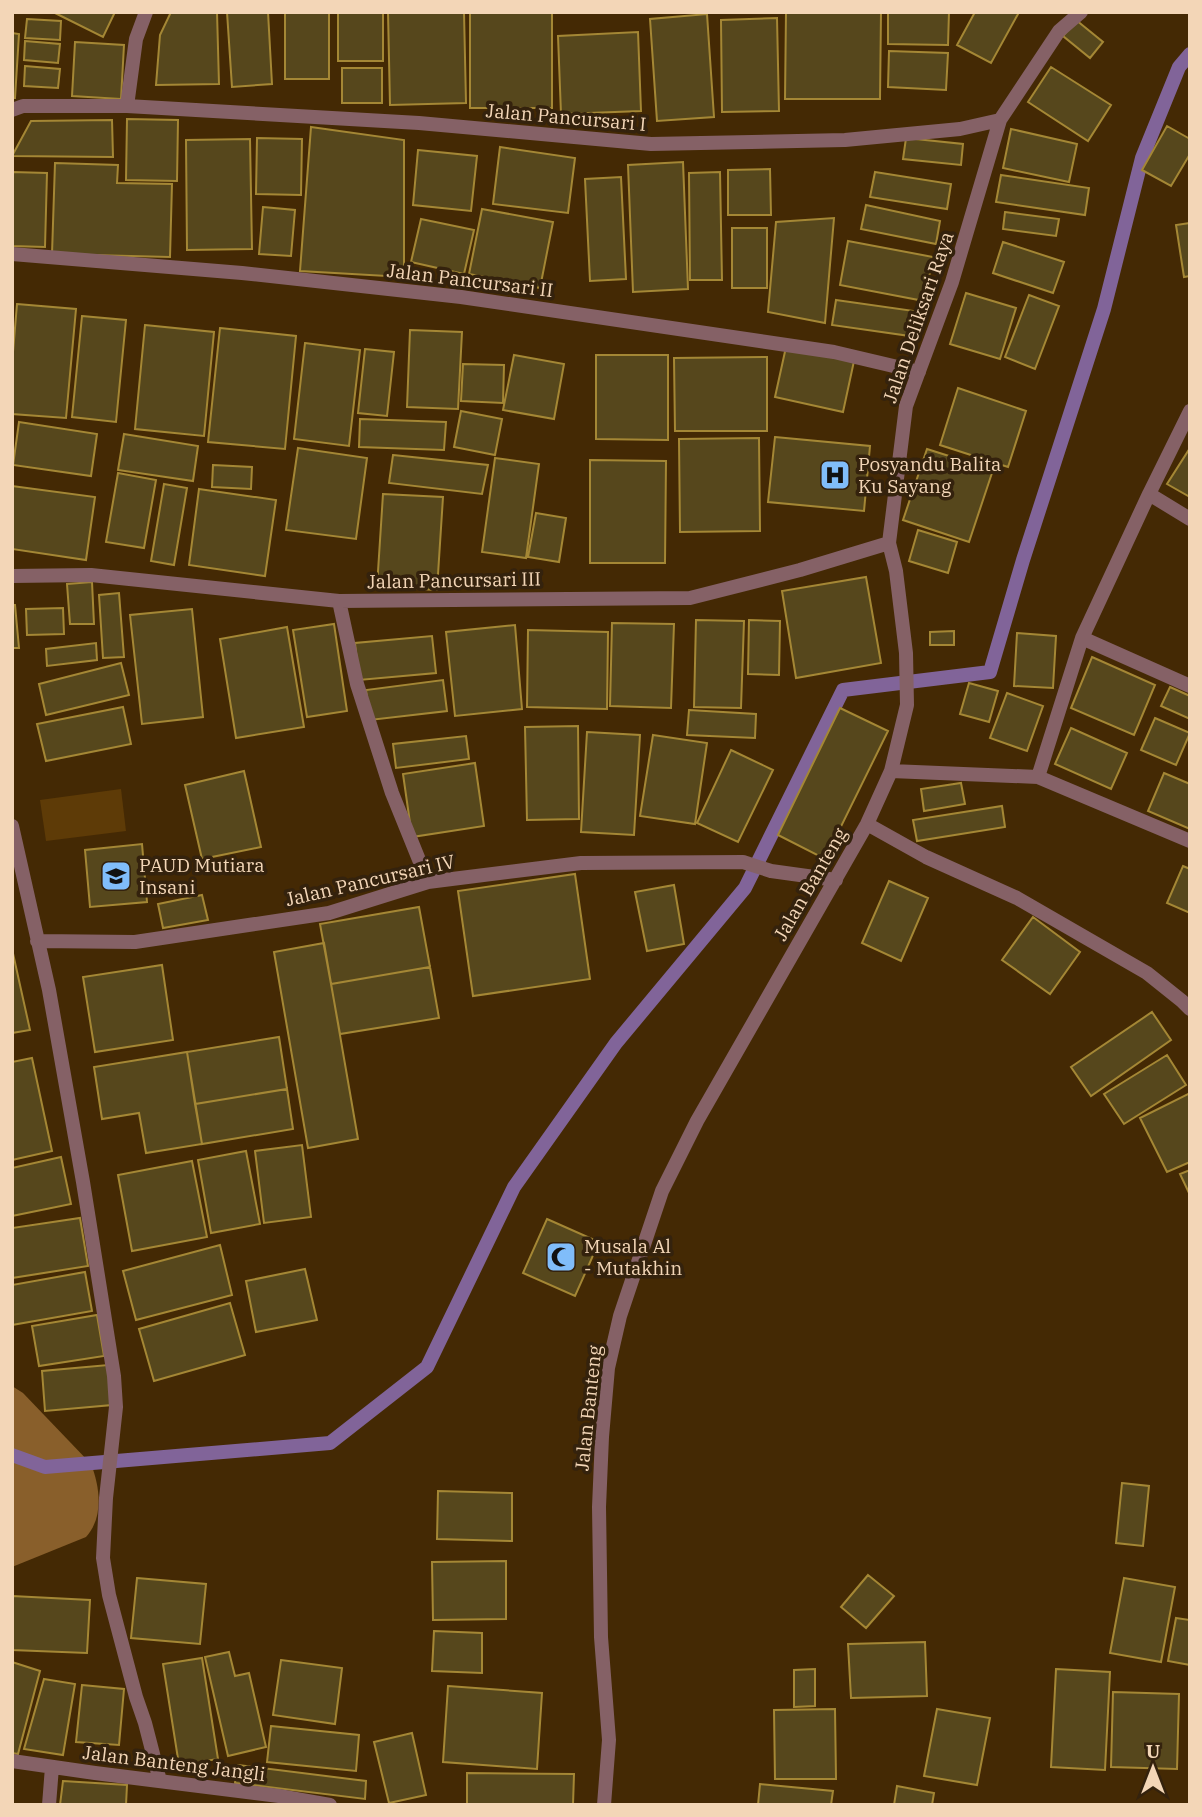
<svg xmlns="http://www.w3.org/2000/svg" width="1202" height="1817" viewBox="0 0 1202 1817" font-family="'IBM Plex Serif',serif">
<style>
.green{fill:#5e3b07}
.forest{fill:#895f2b}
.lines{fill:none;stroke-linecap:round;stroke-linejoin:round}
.stream{stroke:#816499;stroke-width:14}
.building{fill:#56471c;stroke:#a48735;stroke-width:2}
.minor{stroke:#856166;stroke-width:14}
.labels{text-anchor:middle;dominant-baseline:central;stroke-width:7;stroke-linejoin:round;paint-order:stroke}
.street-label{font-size:19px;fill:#f3d6b7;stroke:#34220d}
.poi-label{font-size:19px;fill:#f3d6b7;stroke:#34220d;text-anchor:start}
</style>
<rect width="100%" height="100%" fill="#442904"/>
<path class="green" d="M121,789L126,831L46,841L40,800Z"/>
<path class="forest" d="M12,1386L23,1393L91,1464C100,1487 104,1517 86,1537L12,1567Z"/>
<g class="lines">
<path class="stream" d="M12,1455L45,1467L330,1443L427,1367L514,1187L616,1043L745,888L843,690L990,672L1023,560L1104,309L1142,158L1179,67L1190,54"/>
</g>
<path class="building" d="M53,12H115L103,37Z
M171,12H217L219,84L156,85L160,35Z
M227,12H268L272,84L232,87Z
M285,12H329V79H285Z
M338,12H383V61H338Z
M388,12H464L466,103L390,105Z
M470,12H552V108H470Z
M786,12H881L880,99H785Z
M888,12H949L948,45L888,44Z
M975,12H1015L1018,14L991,63L957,45Z
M707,14L714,117L657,121L650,19Z
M777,18L779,111L722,112L721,20Z
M27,19L61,21L60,40L25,38Z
M1076,20L1103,42L1090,58L1063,36Z
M638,32L641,111L561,114L558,36Z
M12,33L19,34L15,98H12Z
M25,41L60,44L58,63L24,60Z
M75,42L124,45L121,99L72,96Z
M889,51L948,53L946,90L888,87Z
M25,66L60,69L58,88L24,86Z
M1051,67L1111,105L1088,141L1028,102Z
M342,68H382V103H342Z
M127,119L178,120L177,181L126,180Z
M112,120L113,157L12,156L31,121Z
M1167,126L1190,139V154L1171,186L1142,170Z
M311,127L404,140V277L300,271Z
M1011,129L1077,144L1069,182L1003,168Z
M257,138L302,139L301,195L256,194Z
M906,138L963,144L961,165L903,159Z
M250,139L252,249L187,250L186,140Z
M500,147L575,158L568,213L493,204Z
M418,150L477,156L471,211L413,205Z
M683,162L688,289L633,292L628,165Z
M55,163L118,165L117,183L172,184L170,257L52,254Z
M770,169L771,215H728V170Z
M12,172L47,173L45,247L12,246Z
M720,172L722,280H690L689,173Z
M875,172L951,184L947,209L870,197Z
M1001,175L1089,188L1085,215L996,202Z
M621,177L626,279L590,281L585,179Z
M866,205L940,221L936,244L861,229Z
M263,207L295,210L291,256L259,254Z
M482,209L553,222L540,288L469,274Z
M1005,212L1059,219L1056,236L1003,229Z
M834,218L825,323L768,312L776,222Z
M421,219L474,230L464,274L411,262Z
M1190,223V276L1184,277L1176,225Z
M732,228H767V288H732Z
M848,241L933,257L924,301L840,285Z
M1003,242L1064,262L1053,293L993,273Z
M966,293L1016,308L1000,359L950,344Z
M1029,295L1059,306L1035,369L1005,357Z
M836,300L921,312L917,337L832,325Z
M17,304L76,309L66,418L12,414V364Z
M82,316L126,320L116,422L72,417Z
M145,325L214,332L204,436L135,429Z
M220,328L296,336L285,449L208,442Z
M410,330L462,332L458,409L407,407Z
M305,343L360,350L349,446L294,439Z
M786,347L854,361L843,412L775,397Z
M365,349L394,352L387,416L358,413Z
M514,355L564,364L554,419L503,410Z
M596,355H668V440L596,439Z
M767,357V431H675L674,358Z
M463,364L504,365L503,403L461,401Z
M958,388L1026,411L1008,467L940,445Z
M461,411L502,419L495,455L454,447Z
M360,419L446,422L444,450L359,447Z
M19,422L97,434L91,476L13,465Z
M124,434L198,446L193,481L118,470Z
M775,437L870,446L864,511L768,502Z
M759,438L760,531L680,532L679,439Z
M298,448L367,458L356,539L286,530Z
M1190,448V497L1167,484Z
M927,449L993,470L969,542L903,520Z
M393,455L488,465L482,494L389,483Z
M495,458L539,464L526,558L482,552Z
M590,460L666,461L665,563H590Z
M213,465L252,467L251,489L212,487Z
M118,473L156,480L144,548L106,542Z
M164,484L187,488L174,565L151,561Z
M12,486L95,497L86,560L12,549Z
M199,489L276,500L265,576L189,565Z
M383,494L443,497L437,590L377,587Z
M536,513L566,518L559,562L528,557Z
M918,530L957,542L948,573L909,561Z
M866,577L881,663L796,678L782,591Z
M92,582L94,624H70L67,584Z
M119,593L124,657L103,658L99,595Z
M12,605H15L19,648H12Z
M63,608L64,634L27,635L26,609Z
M192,609L203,717L142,724L130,615Z
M696,620L744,621L741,708L694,707Z
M749,620L780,621L779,675L748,674Z
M612,623L674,624L671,708L610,706Z
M334,624L347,711L307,717L293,630Z
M515,625L522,709L455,716L446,632Z
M287,627L304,727L236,738L220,639Z
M528,630L608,632L607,709L527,707Z
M954,631V645H930V632Z
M1017,633L1056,636L1053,688L1014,686Z
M432,636L436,673L359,680L355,643Z
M96,643L97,660L47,666L46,649Z
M1092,657L1155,685L1134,735L1071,708Z
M121,663L129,695L46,715L39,684Z
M443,680L447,711L370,720L366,690Z
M969,683L998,691L989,722L960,714Z
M1170,687L1190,696V719L1161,706Z
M1007,693L1043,706L1027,751L990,738Z
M123,707L131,744L46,761L37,724Z
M840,708L888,731L825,859L778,835Z
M689,710L756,714L755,738L687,735Z
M1155,718L1190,733L1176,765L1141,750Z
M578,726L579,819L527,820L525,727Z
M1071,728L1127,753L1111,789L1055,764Z
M587,732L640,735L634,835L581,832Z
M653,735L707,743L695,824L640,816Z
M466,736L469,759L396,768L393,744Z
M731,750L773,770L738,842L697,823Z
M475,763L484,826L412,837L403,774Z
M244,771L261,847L202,859L185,785Z
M1164,773L1190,784V829L1148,811Z
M961,783L965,804L924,811L921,789Z
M1002,806L1005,827L917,841L913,820Z
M142,844L147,902L90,907L85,850Z
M1183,866L1190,869V913L1167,903Z
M575,874L590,979L473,996L458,891Z
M889,881L928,898L901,961L862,943Z
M674,885L684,944L647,951L635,892Z
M202,895L208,920L163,928L158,904Z
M419,907L430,967L331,984L320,924Z
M1033,917L1080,952L1050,994L1002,960Z
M324,943L358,1139L308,1148L274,952Z
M12,949L30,1030L12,1033Z
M162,965L173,1040L95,1052L83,977Z
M430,967L439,1018L340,1034L331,984Z
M1152,1012L1171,1040L1091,1096L1071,1067Z
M279,1037L287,1089L195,1104L187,1052Z
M187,1052L202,1144L146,1153L139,1113L102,1119L94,1067Z
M1167,1055L1186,1085L1124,1124L1104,1094Z
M32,1058L52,1151L12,1160V1062Z
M287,1089L293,1129L202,1144L195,1104Z
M1190,1093V1162L1167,1172L1140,1118Z
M302,1145L311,1217L264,1223L255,1151Z
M246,1151L260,1224L211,1233L198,1160Z
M61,1157L71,1204L12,1216V1168Z
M192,1161L207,1237L132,1251L118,1175Z
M1190,1170V1195L1180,1174Z
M80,1218L88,1266L12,1278V1228Z
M547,1219L599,1242L575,1296L523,1273Z
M220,1245L232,1295L136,1320L123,1271Z
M305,1269L317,1320L256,1332L246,1281Z
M85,1272L92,1311L12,1325V1285Z
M230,1303L245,1355L154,1381L139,1329Z
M97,1315L104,1356L39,1366L32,1326Z
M108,1365L112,1405L45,1411L42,1371Z
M1122,1483L1149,1486L1143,1546L1116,1543Z
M438,1491L512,1493V1541L437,1539Z
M506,1561V1619L433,1620L432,1562Z
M868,1575L894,1596L866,1628L841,1607Z
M137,1578L206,1584L200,1644L131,1638Z
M1124,1578L1175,1587L1161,1662L1110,1653Z
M12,1596L90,1600L87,1653L12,1650Z
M1176,1618L1190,1620V1665L1168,1661Z
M434,1631L482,1633V1673L432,1671Z
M925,1642L927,1696L851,1698L848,1644Z
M229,1652L235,1676L249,1673L266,1747L228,1756L205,1657Z
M202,1658L218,1759L179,1765L163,1664Z
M281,1660L342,1668L335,1724L273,1715Z
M12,1662L40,1671L18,1754L12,1753Z
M815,1669V1706L794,1707V1670Z
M1056,1669L1110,1672L1105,1770L1051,1767Z
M44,1679L75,1684L63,1755L24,1749Z
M82,1685L124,1689L119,1745L76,1742Z
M448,1686L542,1693L537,1769L443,1762Z
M1113,1692L1179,1694L1177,1769L1111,1767Z
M835,1709L836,1779H775L774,1710Z
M937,1709L990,1718L977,1785L924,1776Z
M271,1726L359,1735L356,1771L267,1762Z
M412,1733L426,1795L389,1803L374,1742Z
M238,1765L366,1781L365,1799L235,1783Z
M467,1773L574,1774L573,1805H467Z
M63,1781L127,1785L126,1805H60Z
M760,1784L833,1791L831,1805H758Z
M897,1786L934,1793L932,1805H894Z"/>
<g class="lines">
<path class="minor" d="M127,106L136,39L146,12
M12,110L23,106H127L419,123L651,144L845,140L960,129L1000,120
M12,254L242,273L461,297L834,352L919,372
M1149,494L1190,519
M12,576L91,575L339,601L690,598L800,570L889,543
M339,601L357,684L392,793L428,882
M1082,638L1190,686
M891,771L1038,777L1190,841
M1038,777L1082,638L1149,494L1190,411
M867,824L926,857L1017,898L1147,973L1182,1001L1190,1009
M12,826L49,990L83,1182L114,1376L116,1407L106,1498L103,1558L109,1595L136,1697L145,1723L160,1781
M37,941L135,942L329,913L428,882L581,863L743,862L771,871L836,880
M12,1761L95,1773L279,1796L330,1805
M49,1805L52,1767
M604,1805L609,1740L601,1637L599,1507L602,1437L608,1368L620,1316L662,1191L697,1121L867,824L891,771L907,705L906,653L896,571L889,543L906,406L952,282L1000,120L1059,31L1081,12"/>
</g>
<defs>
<g id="hospital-square" transform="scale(1.575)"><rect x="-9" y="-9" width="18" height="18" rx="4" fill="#80bdfa" stroke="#34220d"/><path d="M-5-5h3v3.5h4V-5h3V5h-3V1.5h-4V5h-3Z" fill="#111"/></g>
<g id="school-square" transform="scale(1.575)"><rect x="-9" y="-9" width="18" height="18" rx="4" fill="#80bdfa" stroke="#34220d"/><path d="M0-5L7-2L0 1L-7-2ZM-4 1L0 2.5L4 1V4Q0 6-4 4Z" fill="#111"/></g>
<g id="mosque-square" transform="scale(1.575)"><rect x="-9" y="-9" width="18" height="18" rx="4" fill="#80bdfa" stroke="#34220d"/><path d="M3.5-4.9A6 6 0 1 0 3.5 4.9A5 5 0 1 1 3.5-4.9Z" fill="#111"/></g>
</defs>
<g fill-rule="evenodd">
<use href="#hospital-square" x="835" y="475"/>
<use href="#school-square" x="116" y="876"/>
<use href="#mosque-square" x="561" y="1257"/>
</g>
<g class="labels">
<g class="street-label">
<text transform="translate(566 117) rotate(5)">Jalan Pancursari I</text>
<text transform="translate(470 280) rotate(7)">Jalan Pancursari II</text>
<text transform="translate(918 317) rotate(-71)">Jalan Deliksari Raya</text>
<text transform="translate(454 580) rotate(-1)">Jalan Pancursari III</text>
<text transform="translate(370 880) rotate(-13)">Jalan Pancursari IV</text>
<text transform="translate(810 884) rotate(-60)">Jalan Banteng</text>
<text transform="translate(588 1408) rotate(-84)">Jalan Banteng</text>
<text transform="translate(174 1763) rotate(7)">Jalan Banteng Jangli</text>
</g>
<g class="poi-label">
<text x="858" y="464">Posyandu Balita<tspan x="858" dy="22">Ku Sayang</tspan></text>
<text x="139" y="865">PAUD Mutiara<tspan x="139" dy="22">Insani</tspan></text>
<text x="584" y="1246">Musala Al<tspan x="584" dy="22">- Mutakhin</tspan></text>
</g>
</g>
<rect width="1202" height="1817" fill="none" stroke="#f3d6b7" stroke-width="28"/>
<g transform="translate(1153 1768)" stroke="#34220d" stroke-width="5" paint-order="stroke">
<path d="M0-5L12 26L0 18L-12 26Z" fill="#f3d6b7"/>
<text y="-10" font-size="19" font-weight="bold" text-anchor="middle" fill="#f3d6b7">U</text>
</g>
</svg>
